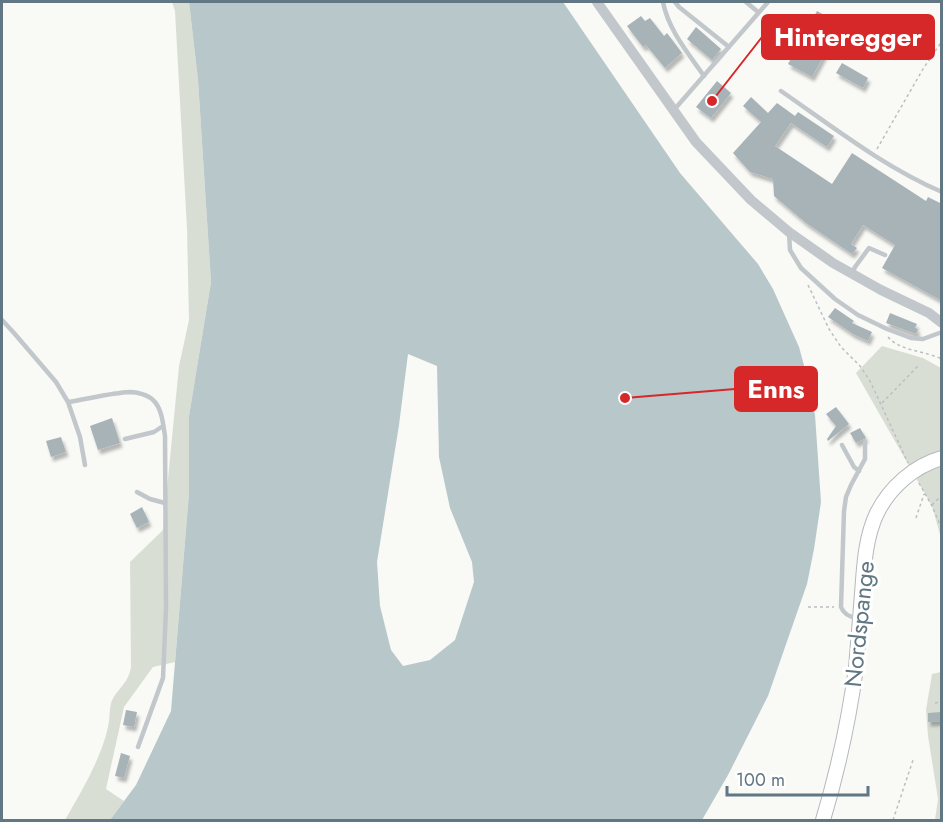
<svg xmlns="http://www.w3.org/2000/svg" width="943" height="822" viewBox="0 0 943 822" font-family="Jost,sans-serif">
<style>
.green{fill:#d9ded5}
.water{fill:#b8c7ca;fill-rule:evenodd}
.building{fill:#a8b3b8;filter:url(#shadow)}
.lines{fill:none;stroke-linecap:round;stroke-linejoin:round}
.primary-casing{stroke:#b2b9bd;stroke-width:16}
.path{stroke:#bbbfc2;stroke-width:1.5;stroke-dasharray:3 3;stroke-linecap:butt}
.service{stroke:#c1c7ca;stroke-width:4.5}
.tertiary{stroke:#c1c7ca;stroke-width:10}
.primary{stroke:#fff;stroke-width:14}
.labels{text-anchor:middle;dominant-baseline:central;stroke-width:6;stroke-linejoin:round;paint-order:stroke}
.street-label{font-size:24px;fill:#617783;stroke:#fff}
.leader{fill:none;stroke:#d62828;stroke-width:2}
.callout-dot{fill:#d62828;stroke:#fff;stroke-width:2}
.callout{fill:#d62828;stroke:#d62828;stroke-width:2}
.callout-label{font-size:26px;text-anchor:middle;font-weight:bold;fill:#fff}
</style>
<defs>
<filter id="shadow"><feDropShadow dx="2.5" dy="4.5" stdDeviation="1.5" flood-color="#0004"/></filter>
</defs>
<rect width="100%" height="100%" fill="#f9f9f6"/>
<path class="green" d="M172,2H189L198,80L211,282L189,416V493L175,662L153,667L124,707L106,789L124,801L110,820H65C81,792 101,759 108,727C110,719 109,711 111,703C116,689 128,685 131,667L130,562L163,530L179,366L189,320L187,229L175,11Z
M882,346L923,358L941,368V538L932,506L856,373Z
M941,672V820H935L938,799L928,736L926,710L932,674Z"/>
<path class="water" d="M189,2H563L680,173L758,264L773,289L799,347L808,380L815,415L821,502L814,549L807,584L768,696L728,775L702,820H110L136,785L171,711L189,493V416L211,282L198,80ZM408,354L437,366L439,457L450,508L472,562L474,582L455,640L430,660L403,666L391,650L380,606L377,562L399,425Z"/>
<path class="building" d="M817,11L828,17L824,24L837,32L812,77L788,64Z
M641,16L645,21L650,18L664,36L667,33L682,53L665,68L646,45L643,47L627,26Z
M696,27L721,49L712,60L687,39Z
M842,63L868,78L863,88L836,73Z
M717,81L731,93L711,118L696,107Z
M751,97L768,113L777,103L795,116L798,112L834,136L827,147L791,123L775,146L832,184L852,153L926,201L928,197L942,204V301L882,268L895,245L863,225L851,244L857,248L852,254L806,223L774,196L773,179L750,172L733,153L761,122L743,106Z
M835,308L854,321L852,323L872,332L868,341L853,334L828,317Z
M890,313L917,324L915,328L918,329L916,334L886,323Z
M836,407L849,424L828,441L827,439L836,426L826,414Z
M112,418L120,443L98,450L90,426Z
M860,428L866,438L856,443L850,433Z
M61,437L66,452L51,457L46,441Z
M142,507L149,522L137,528L130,514Z
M126,710L137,712L134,727L123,725Z
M941,712V721L928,722V713Z
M121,753L130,756L124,778L115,776Z"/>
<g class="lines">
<g class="primary-casing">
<path id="primary" d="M823,820C838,770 849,719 856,668C858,643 860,619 862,594C864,567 865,538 877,513C890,487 914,466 942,458"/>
</g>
<path class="path" d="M877,149L923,69L942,41
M808,285L829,329L841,347L860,366L870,381L908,463
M888,337C900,351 925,351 942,359
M882,403L918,366
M919,483L932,506L942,529
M932,505L942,495
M916,518L924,494
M940,546H942
M808,607H834
M935,703L942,702
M893,820L913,760"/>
<path class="service" d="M663,2C668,29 688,53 704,76
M675,2L679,7L729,47
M746,2L758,12
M781,91C833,127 884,167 942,192
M673,111L768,2
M789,233L790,250L801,268L835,299L858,315L887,329L911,338L923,339L942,332
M852,274L855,267L869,248L885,255
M2,320L14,333L56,382L68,402L80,437L85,465
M68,402C88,399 110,393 130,392C137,392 148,395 153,400C162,408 163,424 165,436L166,608L163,678L138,747
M125,439L154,432L163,426
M842,445L854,467L859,471
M137,492L150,499L165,503
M857,618C850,617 844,615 841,607L844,511L846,497L851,485L865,459V442"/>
<path class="tertiary" d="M597,2L696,142L751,200L789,232L833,263L881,290L929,313L942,323"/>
<use href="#primary" class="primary"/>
</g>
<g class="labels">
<g class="street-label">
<text transform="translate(859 624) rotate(-84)">Nordspange</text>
</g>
</g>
<path class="leader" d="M712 101L762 37M625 398L735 389"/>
<g class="callout-dot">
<circle cx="712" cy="101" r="6"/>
<circle cx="625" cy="398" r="6"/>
</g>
<g class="callout">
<rect x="762" y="15" width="172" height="44" rx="6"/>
<rect x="735" y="367" width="82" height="44" rx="6"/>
</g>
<g class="callout-label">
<text x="848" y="46">Hinteregger</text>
<text x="776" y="398">Enns</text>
</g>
<rect width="943" height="822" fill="none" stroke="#617783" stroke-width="6"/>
<path d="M727 786v9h141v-9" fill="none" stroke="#617783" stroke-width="3"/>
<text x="736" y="786" font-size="18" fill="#617783" stroke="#ffffff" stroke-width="4.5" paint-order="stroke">100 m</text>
</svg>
